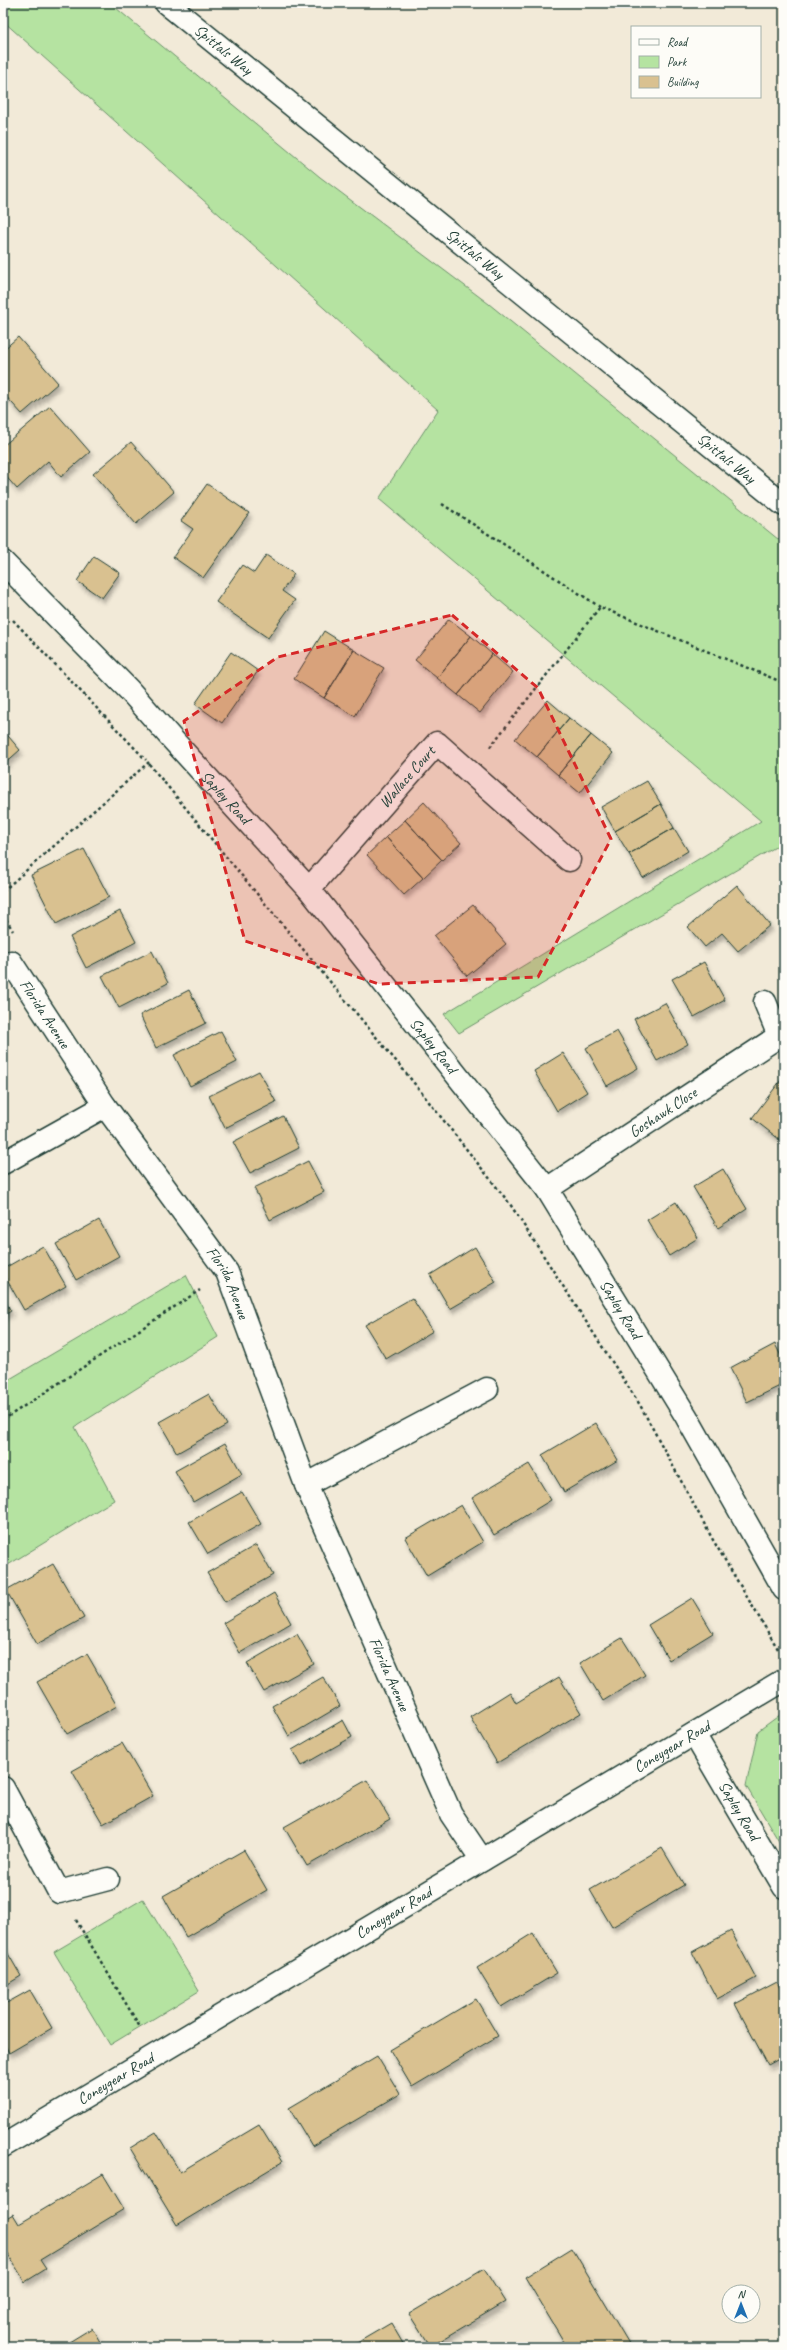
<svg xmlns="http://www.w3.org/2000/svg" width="787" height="2350" viewBox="0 0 787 2350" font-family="Caveat,sans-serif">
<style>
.green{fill:#b5e3a1;stroke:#6a906a}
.building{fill:#d9c190;stroke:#1f3d34;filter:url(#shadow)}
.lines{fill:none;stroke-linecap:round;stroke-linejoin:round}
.minor-casing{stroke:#1f3d34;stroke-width:25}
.tertiary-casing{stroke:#1f3d34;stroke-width:25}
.trunk-casing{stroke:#1f3d34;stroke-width:25}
.path{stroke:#1f3d34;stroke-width:2.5;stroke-dasharray:3 3;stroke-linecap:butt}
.minor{stroke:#fdfcf7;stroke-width:22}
.tertiary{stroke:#fdfcf7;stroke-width:22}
.trunk{stroke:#fdfcf7;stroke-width:22}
.marked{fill:#d62828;fill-opacity:0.2;stroke:#d62828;stroke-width:3;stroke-dasharray:8 5;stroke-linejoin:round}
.labels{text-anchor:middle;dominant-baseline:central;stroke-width:3;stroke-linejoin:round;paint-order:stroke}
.street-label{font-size:16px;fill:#1f3d34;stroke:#fdfcf7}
</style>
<defs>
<filter id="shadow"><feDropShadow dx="2.5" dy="4.5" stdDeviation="2" flood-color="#0004"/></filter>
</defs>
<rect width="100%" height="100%" fill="#f2ead8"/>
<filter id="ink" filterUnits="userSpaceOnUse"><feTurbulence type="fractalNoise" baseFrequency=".025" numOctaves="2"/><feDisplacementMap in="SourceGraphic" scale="8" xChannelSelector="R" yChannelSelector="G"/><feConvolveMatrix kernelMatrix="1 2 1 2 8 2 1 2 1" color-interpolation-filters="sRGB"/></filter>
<g filter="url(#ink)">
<path class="green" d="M3,3H110L320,177L489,304L784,544V842L459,1033L444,1014L761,821L379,499L438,410L3,21Z
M186,1275L218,1337L75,1427L114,1500L3,1568V1383Z
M784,1712V1850L746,1786L758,1731Z
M143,1899L199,1991L110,2045L54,1952Z"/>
<path class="building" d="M18,337L58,383L22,414L3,393V350Z
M50,406L90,452L61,477L48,461L17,489L3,473V446Z
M131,442L174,492L136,524L93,474Z
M207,484L249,513L203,578L173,557L193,529L181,521Z
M266,555L294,574L282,591L295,600L268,638L216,602L242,565L254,573Z
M94,556L120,573L102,598L77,581Z
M449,619L471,636L437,678L415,660Z
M324,631L354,650L324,698L294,679Z
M471,636L492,654L458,695L437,678Z
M354,650L384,668L355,716L324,698Z
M231,652L258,671L222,723L195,704Z
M492,654L513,672L480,713L458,695Z
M548,700L569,718L537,757L515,739Z
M569,718L591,735L558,775L537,757Z
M3,730L20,750L3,765Z
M591,735L613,753L580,793L558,775Z
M647,781L661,804L615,831L601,807Z
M424,802L461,843L442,860L405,820Z
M661,804L674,828L629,854L615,831Z
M405,820L442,860L423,878L386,837Z
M674,828L688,851L643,878L629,854Z
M386,837L423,878L404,895L367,855Z
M84,849L109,897L56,924L31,875Z
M737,885L770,925L738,951L722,933L705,947L688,927Z
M473,905L506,944L467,976L434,936Z
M120,911L136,942L86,968L70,937Z
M152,951L168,983L119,1008L102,976Z
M704,962L725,1000L694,1017L672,979Z
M189,990L206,1023L156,1048L140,1015Z
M665,1003L688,1044L657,1061L634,1019Z
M221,1031L237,1062L190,1086L174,1055Z
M617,1031L638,1068L607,1086L586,1048Z
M563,1053L587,1092L557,1111L534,1071Z
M259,1071L276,1102L225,1128L209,1096Z
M784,1076V1143L752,1118Z
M283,1116L299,1148L250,1173L233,1142Z
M308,1161L324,1192L270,1220L254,1188Z
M723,1169L747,1209L718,1228L693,1187Z
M676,1202L698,1238L669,1256L647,1220Z
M99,1220L119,1256L76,1280L56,1244Z
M43,1246L66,1286L24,1310L3,1273V1269Z
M475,1247L496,1282L450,1309L430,1275Z
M3,1298L11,1311L3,1316Z
M412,1298L433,1331L386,1359L365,1325Z
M775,1344L784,1362V1384L747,1402L730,1368Z
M209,1394L227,1425L177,1453L159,1422Z
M596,1423L618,1460L564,1492L542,1455Z
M225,1443L242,1474L193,1502L175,1471Z
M529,1464L551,1500L494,1535L472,1498Z
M242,1492L261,1524L208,1554L189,1522Z
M461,1505L483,1542L427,1576L405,1538Z
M256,1545L273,1575L225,1602L207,1573Z
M53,1564L84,1618L37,1644L6,1590Z
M274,1593L291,1623L240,1653L223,1623Z
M692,1598L713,1633L669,1660L648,1625Z
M297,1634L314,1664L264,1692L247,1663Z
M622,1638L645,1675L603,1701L580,1663Z
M87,1654L117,1706L67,1734L37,1682Z
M323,1677L340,1706L289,1736L272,1706Z
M559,1677L581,1713L497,1763L470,1717L510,1692L516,1703Z
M343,1720L352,1737L301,1766L292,1750Z
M122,1743L153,1796L103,1824L72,1771Z
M367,1780L390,1819L307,1866L284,1827Z
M662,1848L684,1885L612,1927L590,1890Z
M244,1850L267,1890L186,1937L163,1896Z
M731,1931L756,1978L717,1999L692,1952Z
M533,1933L557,1973L501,2007L477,1968Z
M3,1945L21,1976L3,1987Z
M777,1982L784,1996V2056L768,2065L735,2004Z
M30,1990L52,2028L9,2053L3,2041V2005Z
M476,1999L498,2036L412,2087L390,2050Z
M377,2056L400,2094L312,2146L289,2108Z
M259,2125L282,2162L177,2225L130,2148L156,2132L180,2172Z
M103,2174L124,2209L40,2260L46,2269L25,2282L3,2246V2220L13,2214L19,2224Z
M572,2248L631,2347H567L525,2277Z
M484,2269L505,2302L430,2347L409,2314Z
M391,2323L405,2347H350Z
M92,2328L103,2347H61Z"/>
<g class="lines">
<g class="minor-casing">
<g id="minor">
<path id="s1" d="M309,889L437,743L569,860"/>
<path id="s2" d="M11,962L105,1106L227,1272L306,1485L451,1814L482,1860"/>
<path d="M765,1002L779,1036"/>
<path d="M3,1163L105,1106"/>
<path id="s3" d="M547,1189L779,1036L784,1039"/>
<path d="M306,1485L487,1389"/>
<path id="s4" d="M694,1734L784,1887"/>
<path d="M3,1788L59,1892L108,1879"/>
</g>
</g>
<g class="tertiary-casing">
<g id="tertiary">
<path id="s5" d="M3,562L129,690L173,740L309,889L547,1189L686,1416L784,1589"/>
<path id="s6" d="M3,2146L784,1680"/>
</g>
</g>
<g class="trunk-casing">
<g id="trunk">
<path id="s7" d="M166,3L784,505"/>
</g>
</g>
<path class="path" d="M442,504L600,607
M13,620L146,760
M490,747L600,607L784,683
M149,764L406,1073L510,1204L640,1405L713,1540L778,1649
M3,891L149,762
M3,914L13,931
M3,1420L200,1290
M76,1920L140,2027"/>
<use href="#minor" class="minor"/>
<use href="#tertiary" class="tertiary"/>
<use href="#trunk" class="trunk"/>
</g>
</g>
<path class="marked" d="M452,615L538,688L611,839L538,977L379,984L245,941L184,721L278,657Z"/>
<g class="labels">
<g class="street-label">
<text stroke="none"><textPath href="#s7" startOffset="74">Spittals Way</textPath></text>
<text stroke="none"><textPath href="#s7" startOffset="398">Spittals Way</textPath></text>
<text stroke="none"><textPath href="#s7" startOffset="722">Spittals Way</textPath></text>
<text stroke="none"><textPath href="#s1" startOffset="149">Wallace Court</textPath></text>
<text stroke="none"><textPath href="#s5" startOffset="324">Sapley Road</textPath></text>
<text stroke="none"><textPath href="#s2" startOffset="62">Florida Avenue</textPath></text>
<text stroke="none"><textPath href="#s5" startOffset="648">Sapley Road</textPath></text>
<text stroke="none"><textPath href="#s3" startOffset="139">Goshawk Close</textPath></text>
<text stroke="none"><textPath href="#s2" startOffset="388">Florida Avenue</textPath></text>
<text stroke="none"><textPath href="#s5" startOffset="972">Sapley Road</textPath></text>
<text stroke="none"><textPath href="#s2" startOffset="812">Florida Avenue</textPath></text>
<text stroke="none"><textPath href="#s6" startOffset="779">Coneygear Road</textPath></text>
<text stroke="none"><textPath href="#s4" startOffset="89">Sapley Road</textPath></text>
<text stroke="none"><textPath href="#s6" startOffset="455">Coneygear Road</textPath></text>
<text stroke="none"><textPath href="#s6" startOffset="131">Coneygear Road</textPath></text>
</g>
</g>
<rect width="787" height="2350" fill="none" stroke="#fdfcf7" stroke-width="16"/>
<rect x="8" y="8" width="771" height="2334" fill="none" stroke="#1f3d34" stroke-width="1.5" filter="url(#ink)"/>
<rect x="631" y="26" width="130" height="72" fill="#fdfcf7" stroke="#a4b0a9"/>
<rect x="639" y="39" width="20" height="6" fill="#fdfcf7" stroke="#a4b0a9"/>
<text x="667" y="46" font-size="12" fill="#1f3d34">Road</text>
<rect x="639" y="56" width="20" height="12" fill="#b5e3a1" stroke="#a4b0a9"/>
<text x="667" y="66" font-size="12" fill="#1f3d34">Park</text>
<rect x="639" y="76" width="20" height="12" fill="#d9c190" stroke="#a4b0a9"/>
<text x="667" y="86" font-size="12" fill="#1f3d34">Building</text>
<g transform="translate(741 2304)"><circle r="19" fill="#fdfcf7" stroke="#a4b0a9"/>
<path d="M0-3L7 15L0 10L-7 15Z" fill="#1f6fb2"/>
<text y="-6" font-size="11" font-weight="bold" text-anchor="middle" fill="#1f3d34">N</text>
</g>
</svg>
